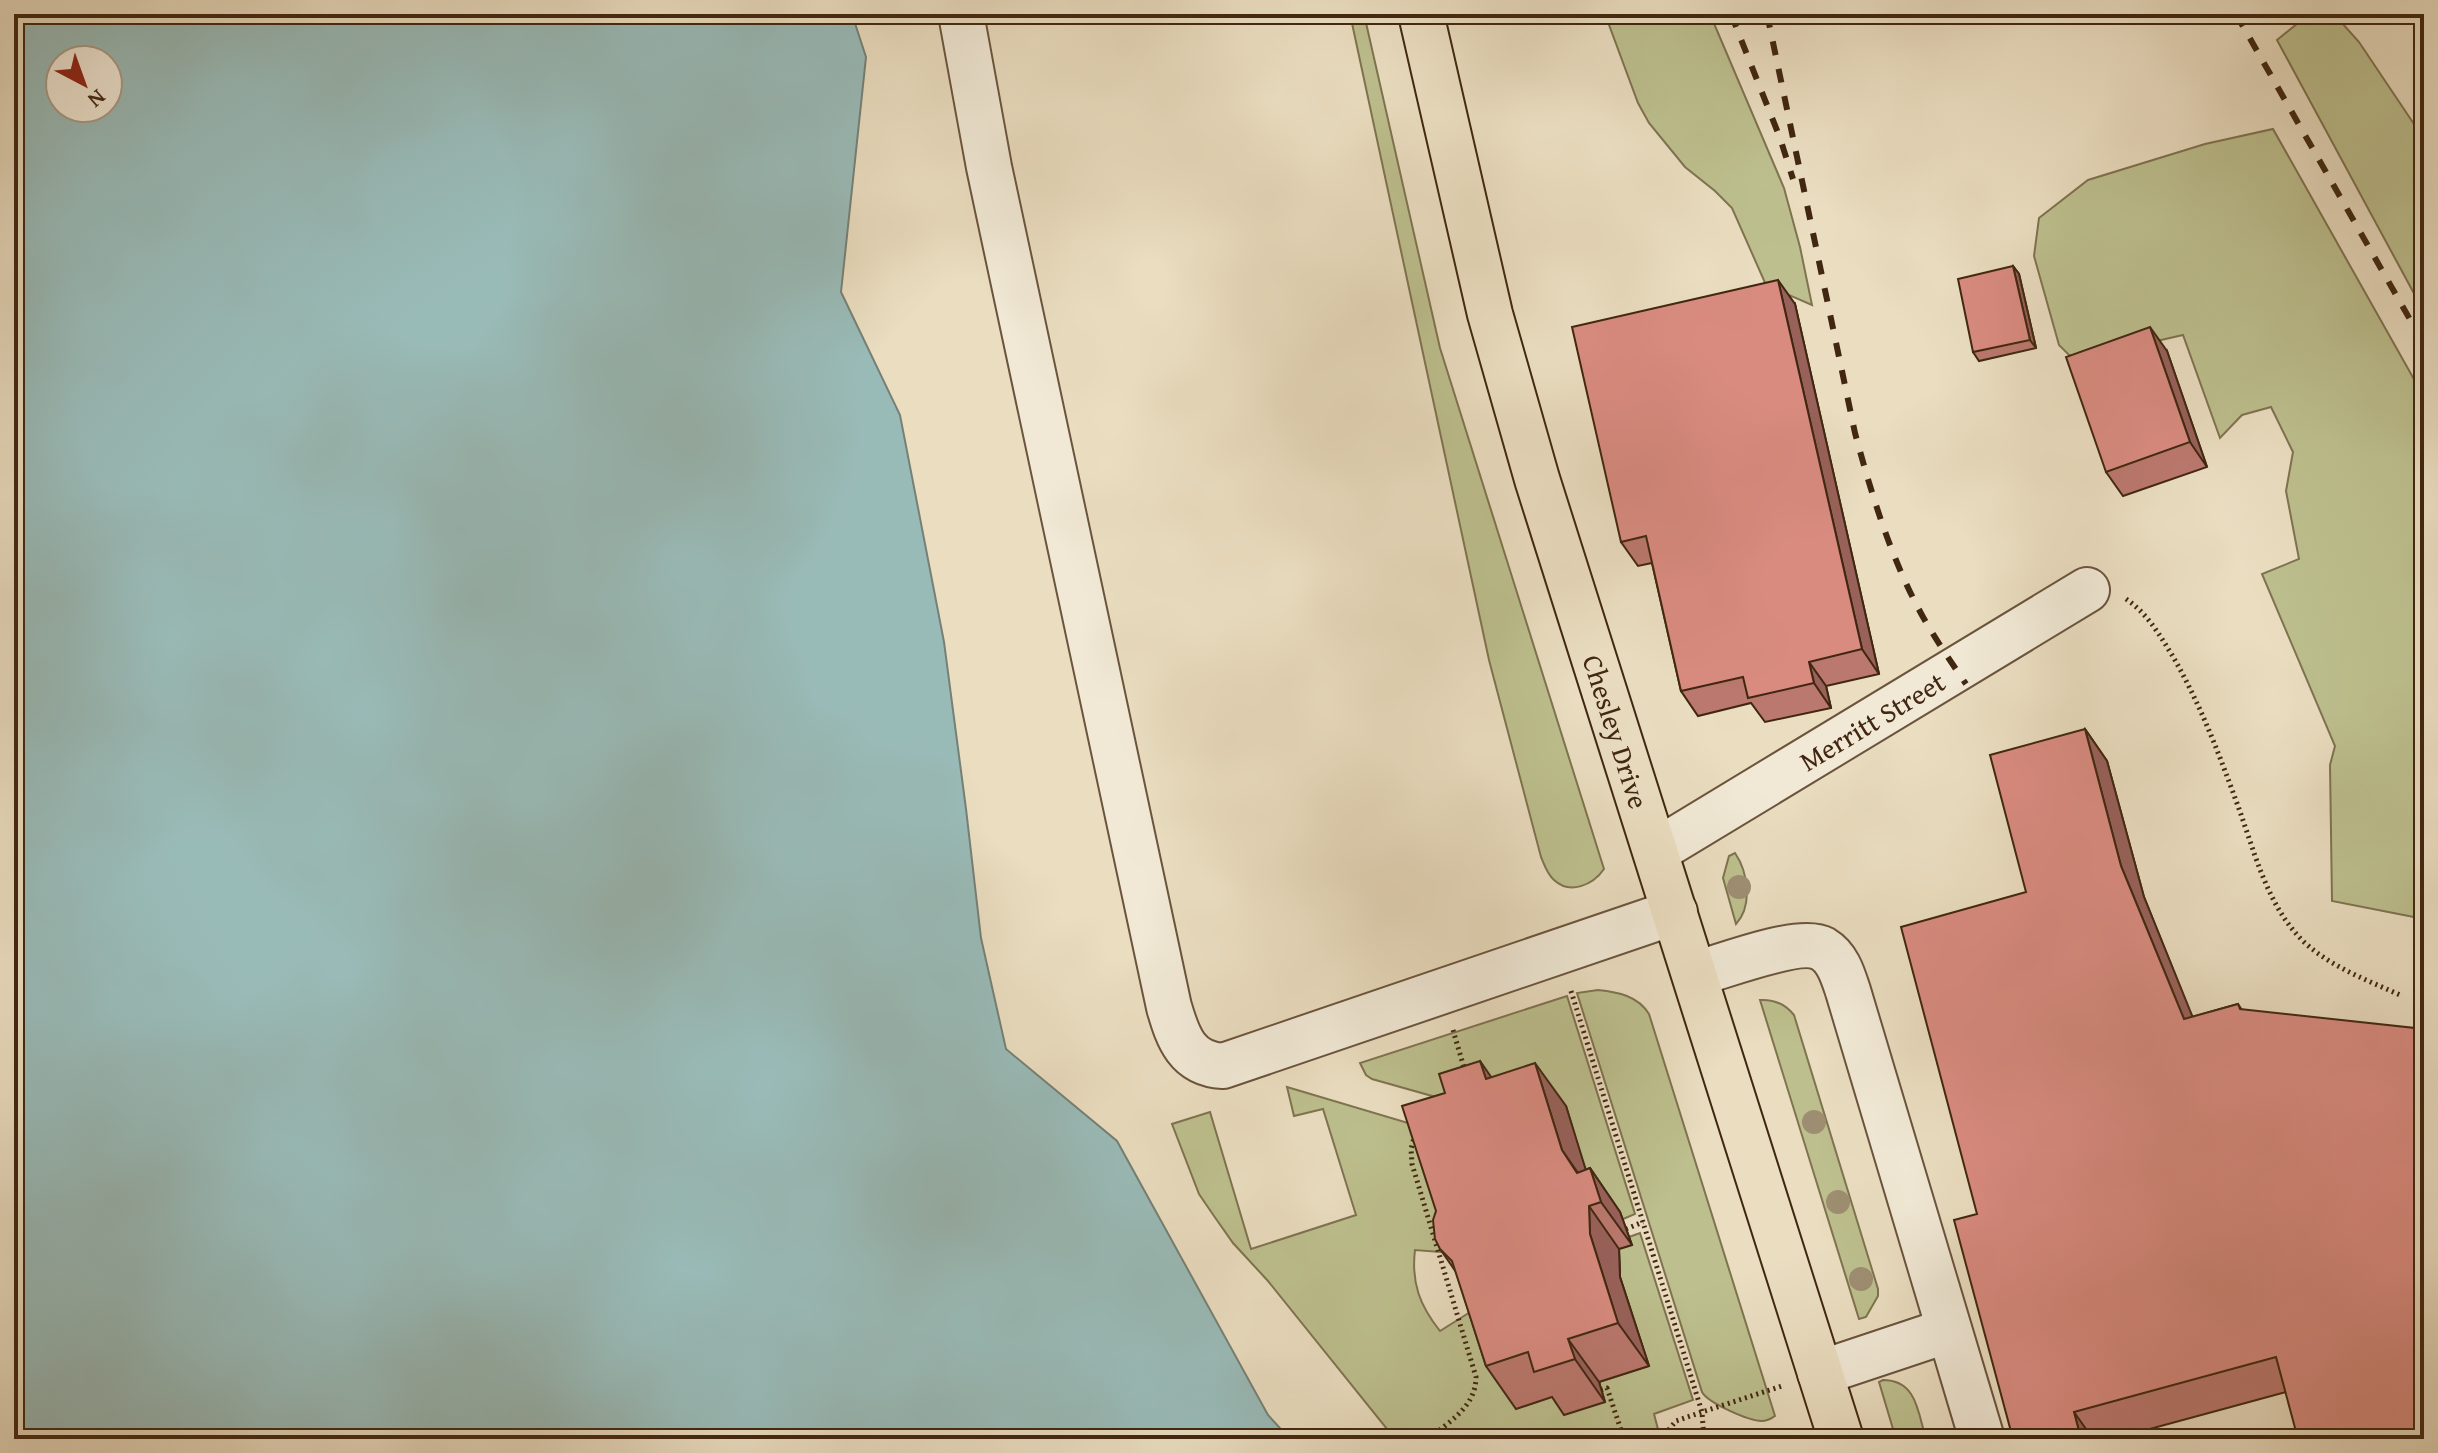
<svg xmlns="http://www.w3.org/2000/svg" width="2438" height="1453" viewBox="0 0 2438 1453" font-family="'Gentium Book Plus',serif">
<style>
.green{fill:#bdbf8e;stroke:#7f7350;stroke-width:2}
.water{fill:#99bbb8;stroke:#768075;stroke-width:2;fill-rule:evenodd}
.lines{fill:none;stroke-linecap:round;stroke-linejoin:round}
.minor-casing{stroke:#6b543d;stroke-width:48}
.major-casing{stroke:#412711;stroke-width:48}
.path{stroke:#412711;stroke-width:5;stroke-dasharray:2 4;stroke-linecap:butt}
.minor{stroke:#f1e9d6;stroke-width:44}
.major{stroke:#eaddc0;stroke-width:44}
.rail{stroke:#412711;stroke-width:6;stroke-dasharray:14 14;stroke-linecap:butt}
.tree{fill:#9e8e71}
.wall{fill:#bb786e;stroke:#412711;stroke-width:2}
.shaded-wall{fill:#98615a;stroke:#412711;stroke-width:2}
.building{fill:#d98b80;stroke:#412711;stroke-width:2}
.labels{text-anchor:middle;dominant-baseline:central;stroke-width:6;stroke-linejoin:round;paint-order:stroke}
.street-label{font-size:28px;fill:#412711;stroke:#f1e9d6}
</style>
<rect width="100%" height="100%" fill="#eaddc0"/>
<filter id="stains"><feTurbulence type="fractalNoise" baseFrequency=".0025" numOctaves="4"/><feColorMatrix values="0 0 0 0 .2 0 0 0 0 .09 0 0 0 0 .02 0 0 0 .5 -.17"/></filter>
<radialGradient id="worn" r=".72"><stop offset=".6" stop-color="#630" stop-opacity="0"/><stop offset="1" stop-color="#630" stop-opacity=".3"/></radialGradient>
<path class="green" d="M1350,14H1364L1440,348L1604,869C1593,885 1570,895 1554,880C1547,874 1544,864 1541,857L1489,660Z
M1605,14H1710L1784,188L1800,247L1812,305L1766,285L1732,208L1715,191L1685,167L1649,123L1638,103Z
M2309,14H2334L2359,42L2424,139V312L2277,40Z
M2273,129L2424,397V919L2332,901L2330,765L2335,746L2262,574L2299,559L2286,491L2293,452L2271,407L2242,415L2220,438L2183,335L2074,360L2059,345L2034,256L2039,218L2088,180L2205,144Z
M1735,853C1748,872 1753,906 1736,924L1723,878L1729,856Z
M1598,990C1618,992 1638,996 1649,1014L1775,1416C1770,1419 1768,1421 1762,1421C1749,1421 1708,1403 1702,1392L1577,993Z
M1567,996L1635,1214L1623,1219L1464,1105L1372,1079L1366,1075L1360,1063Z
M1760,1000C1774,999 1785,1004 1794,1015L1878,1289V1296L1866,1317L1859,1319Z
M1287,1087L1425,1128L1466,1254L1415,1250C1411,1283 1420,1306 1440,1331L1483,1304L1558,1395L1604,1402L1599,1382L1648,1366L1620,1277L1619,1249L1631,1245L1629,1237L1640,1233L1693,1400L1654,1414L1659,1433L1644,1439H1395L1268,1281L1233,1243L1214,1216L1199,1194L1172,1124L1210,1112L1251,1249L1356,1215L1323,1109L1294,1116Z
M1883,1380C1917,1380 1918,1413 1926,1439H1896L1879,1382Z"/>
<path class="water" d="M14,14H852L866,57L841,292L900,415L944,642L966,809L981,938L1006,1049L1117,1141L1268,1415L1290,1439H14ZM60,60H108V108H60Z"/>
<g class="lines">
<g class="minor-casing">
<g id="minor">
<path d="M961,14L989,167L1169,1007C1178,1038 1187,1064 1223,1066L1675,912"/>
<path id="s1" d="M1656,851L2087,590"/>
<path d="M1695,974C1722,967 1800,936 1823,949C1838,958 1843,976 1848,991L1982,1439"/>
<path d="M1820,1373L1949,1330"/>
</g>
</g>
<g class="major-casing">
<g id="major">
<path id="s2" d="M1421,14L1490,314L1537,479L1841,1439"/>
</g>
</g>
<path class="path" d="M2126,599C2147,613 2159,634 2172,655C2200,703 2219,754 2238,806C2255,853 2267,906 2304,942C2331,967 2367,980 2400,995
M1571,991L1702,1412L1782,1386
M1453,1030L1465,1071
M1415,1134L1411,1149L1412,1164L1476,1377C1476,1405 1452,1420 1432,1436
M1626,1229L1643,1222
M1601,1390L1607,1388L1624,1439
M1661,1439L1676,1421L1702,1412L1704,1439"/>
<use href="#minor" class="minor"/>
<use href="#major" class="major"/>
<path class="rail" d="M1731,14L1780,138L1793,179
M1767,14L1855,433C1872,496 1891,559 1923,617C1936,640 1951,662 1966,684
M2236,14L2424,344"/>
</g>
<g class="tree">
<circle cx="1739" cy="887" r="12"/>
<circle cx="1814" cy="1122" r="12"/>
<circle cx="1838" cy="1202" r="12"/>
<circle cx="1861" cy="1279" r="12"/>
</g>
<path class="wall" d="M2013,266L2019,274L2036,348L1979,361L1973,352Z
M1795,304L1879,674L1826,686L1831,708L1765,722L1751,703L1698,716L1681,691L1652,563L1638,566L1621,542Z
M2167,351L2207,467L2123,496L2106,472Z
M2085,729L2107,761L2144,897L2192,1017L2238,1004L2242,1010L2286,1392L2113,1439H2013L1977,1214L2026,892Z
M1480,1061L1491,1078L1566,1106L1585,1170L1590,1168L1620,1212L1632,1245L1619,1249L1620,1277L1649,1366L1599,1382L1605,1402L1564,1415L1552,1397L1516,1409L1486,1366L1456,1272L1440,1249L1436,1211L1445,1093Z"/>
<path class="shaded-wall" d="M2013,266L2019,274L2036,348L2030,340Z
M1778,280L1795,304L1879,674L1862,649Z
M2150,327L2167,351L2207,467L2190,442Z
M1809,662L1826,686L1831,708L1814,683Z
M2085,729L2107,761L2144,897L2206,1050L2184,1019L2121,866Z
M1480,1061L1510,1104L1486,1079Z
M1535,1063L1566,1106L1593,1193L1599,1203L1562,1150Z
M1590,1168L1620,1212L1632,1245L1601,1202Z
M1589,1206L1619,1249L1620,1277L1649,1366L1618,1323L1590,1234Z
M1568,1339L1599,1382L1605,1402L1575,1359Z
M2074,1412L2093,1439H2085L2079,1431Z"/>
<path class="building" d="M2013,266L2030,340L1973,352L1958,279Z
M1778,280L1862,649L1809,662L1814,683L1748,698L1743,677L1681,691L1646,536L1621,542L1572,327Z
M2150,327L2190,442L2106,472L2066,357Z
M2085,729L2121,866L2184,1019L2238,1004L2240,1009L2424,1029V1439H2298L2276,1357L2074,1412L2079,1431L2051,1439H2013L1954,1220L1977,1214L1901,927L2026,892L1990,755Z
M1480,1061L1486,1079L1535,1063L1562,1150L1577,1173L1590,1168L1601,1202L1589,1206L1590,1234L1618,1323L1568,1339L1575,1359L1534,1372L1528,1352L1486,1366L1452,1261L1440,1249L1435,1239L1433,1220L1436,1211L1402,1106L1445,1093L1439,1074Z"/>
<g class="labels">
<g class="street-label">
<text stroke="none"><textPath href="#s1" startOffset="252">Merritt Street</textPath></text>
<text stroke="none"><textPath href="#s2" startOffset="744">Chesley Drive</textPath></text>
</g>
</g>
<rect width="2438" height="1453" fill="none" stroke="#eaddc0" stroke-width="48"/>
<rect x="16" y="16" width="2406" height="1421" fill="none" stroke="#412711" stroke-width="4"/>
<rect x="24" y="24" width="2390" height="1405" fill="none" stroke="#412711" stroke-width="2"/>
<g transform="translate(84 84) rotate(139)"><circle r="38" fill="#f1e9d6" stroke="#ab9b87" stroke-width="2"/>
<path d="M0-6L14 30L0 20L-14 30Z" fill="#8f2418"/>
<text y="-12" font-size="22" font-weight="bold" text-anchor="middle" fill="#412711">N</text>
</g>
<rect width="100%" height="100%" filter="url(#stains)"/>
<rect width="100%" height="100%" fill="url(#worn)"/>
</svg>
